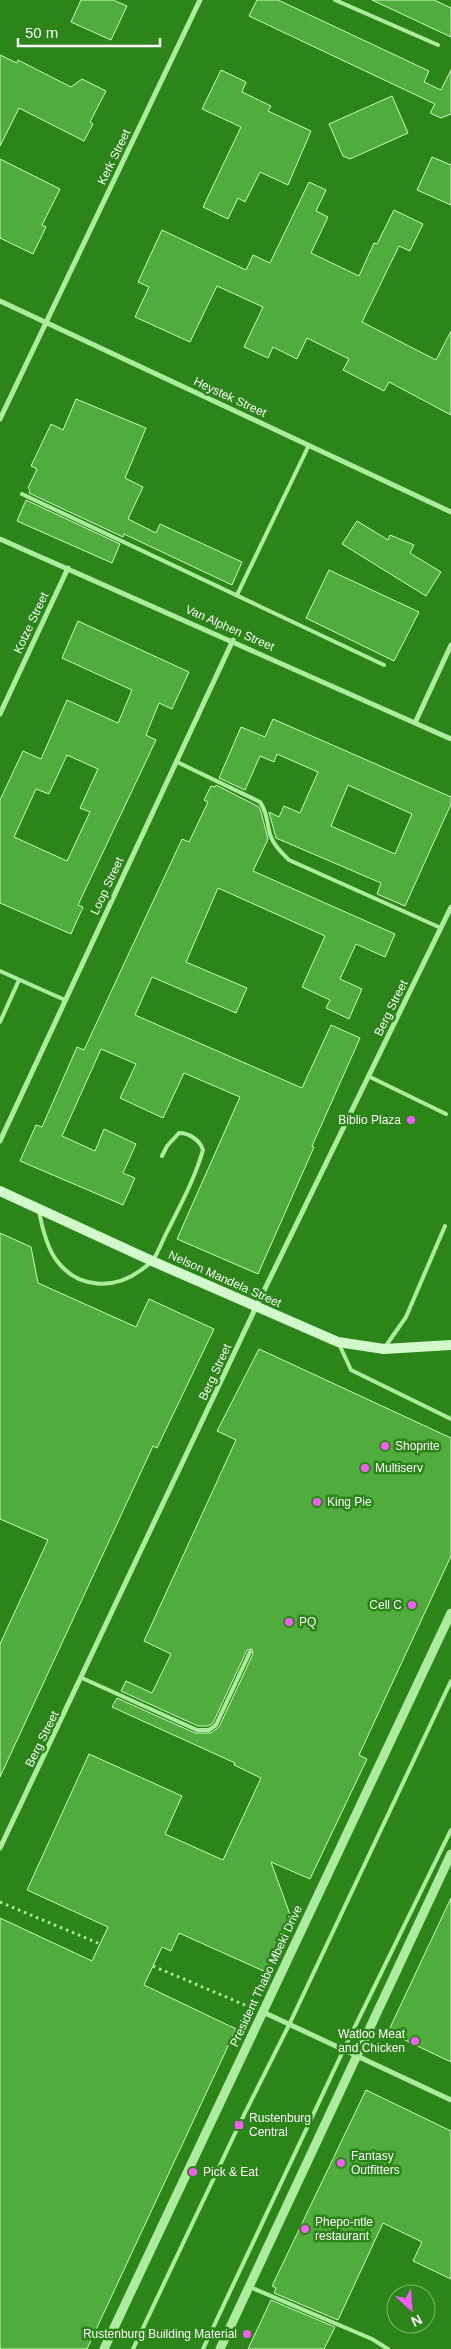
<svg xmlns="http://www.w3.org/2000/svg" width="451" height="2349" viewBox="0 0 451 2349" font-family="Arial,sans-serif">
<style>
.building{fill:#50ad3d;stroke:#cdf9c3;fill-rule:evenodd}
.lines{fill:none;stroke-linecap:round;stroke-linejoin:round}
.path{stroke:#adec9e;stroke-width:3;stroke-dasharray:2.5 4;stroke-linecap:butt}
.service{stroke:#adec9e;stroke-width:4}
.minor{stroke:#adec9e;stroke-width:5}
.tertiary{stroke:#adec9e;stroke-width:9}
.secondary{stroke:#d2f9cb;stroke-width:10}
.poi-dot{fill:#fc5aff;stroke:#2b8518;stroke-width:2}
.labels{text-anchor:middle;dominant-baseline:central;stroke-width:5;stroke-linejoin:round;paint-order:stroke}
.street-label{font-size:12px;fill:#fff;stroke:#2b8518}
.poi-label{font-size:12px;fill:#fff;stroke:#2b8518;text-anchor:start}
</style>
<rect width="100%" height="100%" fill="#2b8518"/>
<path class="building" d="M81,0H113L127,6L111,40L71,22Z
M257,0H278L429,71L424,82L441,90L451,70V114L441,118L430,113L435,104L249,16Z
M372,0H434L451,8V37Z
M0,55L17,63L18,60L71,87L82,79L106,91L90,122L93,124L84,141L19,108L0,146Z
M221,70L246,82L242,92L271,106L268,111L311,131L288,185L260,172L245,202L238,198L228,219L203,207L241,127L202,109Z
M392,96L408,133L350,159L343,156L329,124Z
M432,157L451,165V205L417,190Z
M0,159L60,189L42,225L46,227L33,254L0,238Z
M309,182L326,190L316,211L328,217L311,253L359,276L374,243L377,244L394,210L423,224L410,251L399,246L362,322L436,360L451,331V415L389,382L384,391L343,370L349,359L307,338L297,359L273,347L268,358L244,347L263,307L217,286L190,342L135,317L149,287L138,282L162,230L246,270L253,255L270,263Z
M76,399L146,428L125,478L143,487L128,519L156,533L160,524L242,562L232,585L124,534L123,537L29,493L30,490L28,488L37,469L31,466L51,424L63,430Z
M26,500L120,544L112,563L17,521Z
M357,521L388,540L390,535L414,545L410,553L441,572L426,596L342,544Z
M329,570L419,612L394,661L306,618Z
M78,621L189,672L172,709L159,703L146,735L156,740L78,905L83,907L71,934L0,903V800L23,751L41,759L67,700L118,723L132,690L62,658ZM67,755L98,769L80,808L90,812L67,861L14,837L36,789L49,794Z
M273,719L451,797V804L405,906L377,894L381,883L276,838L269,812L279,817L284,806L300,813L318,772L277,754L274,762L260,756L245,790L219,778L241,727L265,737ZM348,785L412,814L395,854L331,826Z
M216,785L259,807L261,812L268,839L253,871L395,934L385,957L356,944L340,979L362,989L349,1019L326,1008L330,1000L302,987L325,936L218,888L186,962L247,988L236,1013L152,977L135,1015L302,1088L331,1025L360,1038L312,1146L314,1147L258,1274L177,1239L240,1097L184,1073L163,1118L120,1098L136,1064L101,1049L62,1136L95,1151L104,1129L136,1144L123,1173L135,1178L123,1205L20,1161L36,1125L42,1127L77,1047L84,1050L182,839L189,842L208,802L204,800L211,786L215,787Z
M0,1233L31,1247L38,1283L136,1327L149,1299L214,1329L157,1448L153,1446L0,1777V1644L48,1540L0,1519Z
M259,1349L451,1438V1556L359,1755L367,1759L310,1879L271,1862L292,1920L268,1973L179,1933L171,1951L162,1947L144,1985L236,2029L87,2349H0V1918L92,1961L108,1927L27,1890L89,1754L182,1796L165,1834L223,1860L261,1778L234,1765L235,1763L112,1707L117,1698L195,1733H211L219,1727L253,1654L252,1649L247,1650L213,1723L208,1726H198L121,1691L126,1681L152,1693L171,1654L144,1641L236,1440L217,1431Z
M451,1898V2062L388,2032Z
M366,2090L451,2131V2279L413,2261L422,2242L383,2223L338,2320L274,2293L276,2288L272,2286Z
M271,2300L335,2327L324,2349H248Z"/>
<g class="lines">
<path class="path" d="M0,1902L100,1944
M153,1966L252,2008"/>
<path class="service" d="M335,0L438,45
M22,494L384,665
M237,595L309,445
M177,762L260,802C269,815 266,824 271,837C275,847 282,853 289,860L441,928
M0,971L65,1000
M0,1022L19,980
M368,1076L446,1114
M39,1211C42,1227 47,1248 57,1261C78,1289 115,1290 141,1270C145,1267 150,1264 153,1260C159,1251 163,1239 168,1230C181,1204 195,1178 203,1150C200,1140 189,1133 179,1133L167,1146L162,1156
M339,1344L351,1370L451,1419
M385,1347L406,1317L445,1226
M82,1678L197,1730H209L216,1725L250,1652
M250,2287L372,2339L388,2349
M133,2349L239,2125L289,2025L451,1681
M203,2349L343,2051L451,1830"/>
<path class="minor" d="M0,301L451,512
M0,419L200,0
M0,539L451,739
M0,714L68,568
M415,723L451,645
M0,1141L233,640
M0,1848L256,1307L451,907
M263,2012L451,2100"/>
<path class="tertiary" d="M104,2349L451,1613
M220,2349L451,1854"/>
<path class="secondary" d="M0,1191L152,1261L338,1342L384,1349L451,1345"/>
</g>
<g class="poi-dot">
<circle cx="411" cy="1120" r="5"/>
<circle cx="385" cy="1446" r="5"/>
<circle cx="365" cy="1468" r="5"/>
<circle cx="317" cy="1502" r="5"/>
<circle cx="412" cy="1605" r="5"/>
<circle cx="289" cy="1622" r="5"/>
<circle cx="415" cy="2041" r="5"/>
<rect x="234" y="2120" width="10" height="10" rx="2.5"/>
<circle cx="341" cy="2163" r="5"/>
<circle cx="193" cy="2172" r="5"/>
<circle cx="305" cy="2229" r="5"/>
<circle cx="247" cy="2334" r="5"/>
</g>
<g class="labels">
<g class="street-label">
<text transform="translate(114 157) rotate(-64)">Kerk Street</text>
<text transform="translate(230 397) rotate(25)">Heystek Street</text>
<text transform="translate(31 623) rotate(-65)">Kotze Street</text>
<text transform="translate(230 628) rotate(24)">Van Alphen Street</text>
<text transform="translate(107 886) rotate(-65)">Loop Street</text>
<text transform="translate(391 1008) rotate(-64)">Berg Street</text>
<text transform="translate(225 1279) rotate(24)">Nelson Mandela Street</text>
<text transform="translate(215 1372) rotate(-65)">Berg Street</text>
<text transform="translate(42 1739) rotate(-64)">Berg Street</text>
<text transform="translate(266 1976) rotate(-65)">President Thabo Mbeki Drive</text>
</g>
<g class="poi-label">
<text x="401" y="1120" text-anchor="end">Biblio Plaza</text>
<text x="395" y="1446">Shoprite</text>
<text x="375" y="1468">Multiserv</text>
<text x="327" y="1502">King Pie</text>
<text x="402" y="1605" text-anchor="end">Cell C</text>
<text x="299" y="1622">PQ</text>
<text x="405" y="2034" text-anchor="end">Watloo Meat<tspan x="405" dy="14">and Chicken</tspan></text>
<text x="249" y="2118">Rustenburg<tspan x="249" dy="14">Central</tspan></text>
<text x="351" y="2156">Fantasy<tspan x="351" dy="14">Outfitters</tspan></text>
<text x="203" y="2172">Pick &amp; Eat</text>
<text x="315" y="2222">Phepo-ntle<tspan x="315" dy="14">restaurant</tspan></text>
<text x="237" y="2334" text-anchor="end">Rustenburg Building Material</text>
</g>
</g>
<g transform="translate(411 2309) rotate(154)"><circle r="24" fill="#2b8518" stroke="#80b674"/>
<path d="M0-4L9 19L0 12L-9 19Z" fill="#fc5aff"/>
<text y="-8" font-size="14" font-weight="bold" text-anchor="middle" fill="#ffffff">N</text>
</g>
<path d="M18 38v8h142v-8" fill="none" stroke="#ffffff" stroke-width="2.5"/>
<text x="25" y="38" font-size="15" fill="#ffffff" stroke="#2b8518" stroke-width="4" paint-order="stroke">50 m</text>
</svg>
